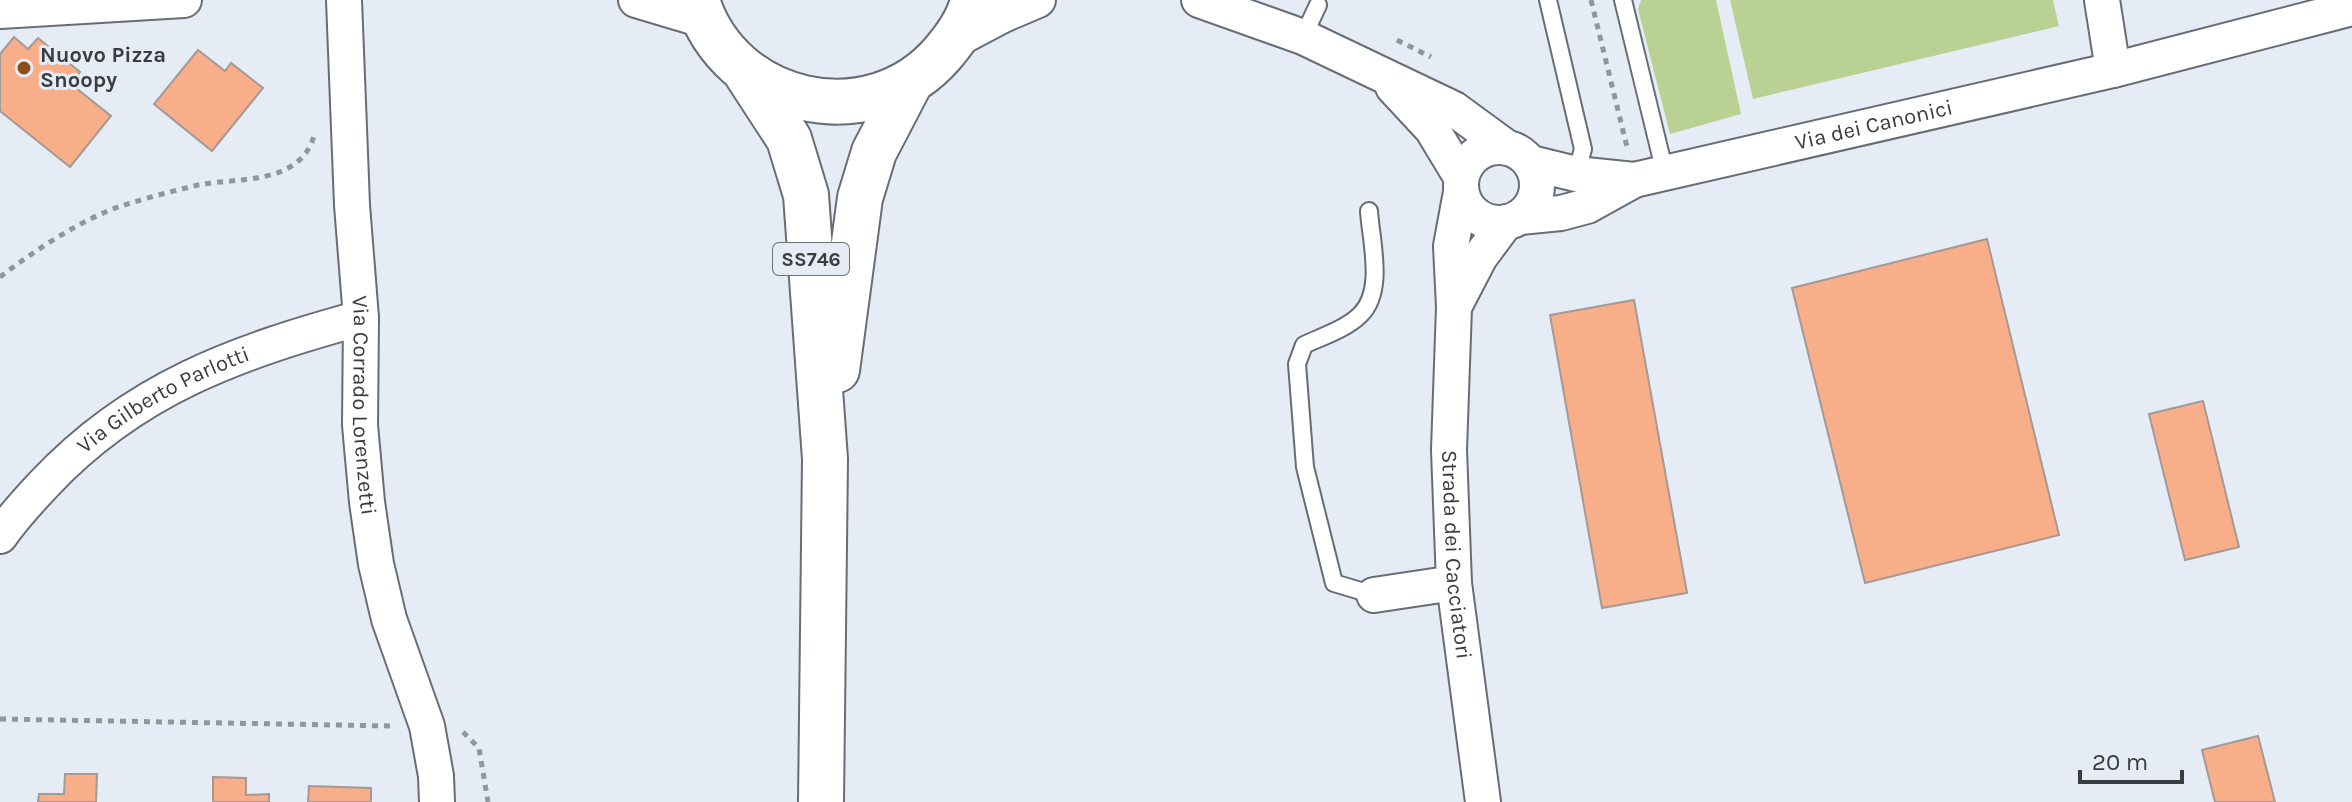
<svg xmlns="http://www.w3.org/2000/svg" width="2352" height="802" viewBox="0 0 2352 802" font-family="Karla,sans-serif">
<style>
.green{fill:#b9d294}
.building{fill:#f8ae88;stroke:#a49994;stroke-width:2}
.lines{fill:none;stroke-linecap:round;stroke-linejoin:round}
.service-casing{stroke:#686d75;stroke-width:20}
.minor-casing{stroke:#686d75;stroke-width:38}
.primary-casing{stroke:#686d75;stroke-width:48}
.path{stroke:#91959c;stroke-width:5;stroke-dasharray:6 6;stroke-linecap:butt}
.service{stroke:#fff;stroke-width:16}
.minor{stroke:#fff;stroke-width:34}
.primary{stroke:#fff;stroke-width:44}
.poi-dot{fill:#8e4e18;stroke:#e6ecf5;stroke-width:3}
.labels{text-anchor:middle;dominant-baseline:central;stroke-width:6;stroke-linejoin:round;paint-order:stroke}
.shield{fill:#e6ecf5;stroke:#6e7176;stroke-width:2}
.shield-label{font-size:20px;font-weight:bold;fill:#3a3c40}
.poi-label{font-size:22px;font-weight:bold;fill:#3a3c40;stroke:#e6ecf5;text-anchor:start}
.street-label{font-size:22px;fill:#3a3c40;stroke:#e6ecf5}
</style>
<rect width="100%" height="100%" fill="#e6ecf5"/>
<path class="green" d="M1641,0H1716L1741,114L1670,134L1638,9Z
M1730,0H2053L2059,26L1753,99Z"/>
<path class="building" d="M14,37L28,49L38,38L80,72L71,84L111,116L70,167L0,111V54Z
M198,50L225,71L231,63L263,88L212,151L154,104Z
M1987,239L2059,535L1865,583L1792,288Z
M1634,300L1687,593L1602,608L1550,315Z
M2203,401L2239,547L2185,560L2149,414Z
M2258,736L2275,802H2215L2202,750Z
M65,774H97L96,802H38L39,794H64Z
M213,777L246,778V795L269,794V802H213Z
M309,786L371,788V802H308Z"/>
<g class="lines">
<g class="service-casing">
<path id="service" d="M1548,0L1583,149L1576,174
M1623,0L1665,173
M1303,37L1318,5
M1369,211C1371,242 1385,291 1360,315C1346,329 1321,337 1304,345L1297,364L1305,467L1334,583L1374,595"/>
</g>
<g class="minor-casing">
<g id="minor">
<path id="s1" d="M344,0L352,205L361,318L360,425L367,502L376,564L389,619L427,726L436,776L437,802"/>
<path d="M636,0L703,20"/>
<path d="M1199,0L1303,37L1454,109L1506,147"/>
<path d="M2102,0L2113,70"/>
<path d="M0,11L184,0"/>
<path d="M952,42L1003,15L1038,0"/>
<path d="M1393,87L1432,129L1461,177"/>
<circle cx="1499" cy="185" r="38"/>
<path d="M1531,163L1576,174L1634,180"/>
<path id="s2" d="M1461,192L1451,246L1454,307L1449,450L1454,583L1483,802"/>
<path id="s3" d="M1520,217L1561,213L1587,206L1634,180L2113,70L2352,8"/>
<path d="M1454,307L1480,257L1506,222"/>
<path id="s4" d="M0,536C13,517 28,501 44,484C134,388 237,352 361,318"/>
<path d="M1374,595L1454,583"/>
</g>
</g>
<g class="primary-casing">
<path id="primary" d="M697,0C729,106 870,138 943,53C955,39 969,19 973,0
M746,73L789,139L806,195L825,459L821,802
M837,370L860,198L874,152L911,81"/>
</g>
<path class="path" d="M1591,0L1627,147
M1397,40L1431,57
M0,277C34,251 80,220 121,206C146,198 173,191 198,185C238,177 299,186 314,136
M0,719L391,726
M463,732L479,748L488,802"/>
<use href="#service" class="service"/>
<use href="#minor" class="minor"/>
<use href="#primary" class="primary"/>
</g>
<circle class="poi-dot" cx="24" cy="68" r="8"/>
<g class="labels">
<rect class="shield" x="773" y="243" width="76" height="32" rx="6"/>
<g class="shield-label">
<text x="811" y="259">SS746</text>
</g>
<g class="poi-label">
<text x="40" y="55">Nuovo Pizza<tspan x="40" dy="25">Snoopy</tspan></text>
</g>
<g class="street-label">
<text stroke="none"><textPath href="#s3" startOffset="368">Via dei Canonici</textPath></text>
<text stroke="none"><textPath href="#s4" startOffset="216">Via Gilberto Parlotti</textPath></text>
<text stroke="none"><textPath href="#s1" startOffset="406">Via Corrado Lorenzetti</textPath></text>
<text stroke="none"><textPath href="#s2" startOffset="364">Strada dei Cacciatori</textPath></text>
</g>
</g>
<path d="M2080 770v12h102v-12" fill="none" stroke="#3a3c40" stroke-width="4"/>
<text x="2092" y="770" font-size="24" fill="#3a3c40" stroke="#e6ecf5" stroke-width="6" paint-order="stroke">20 m</text>
</svg>
